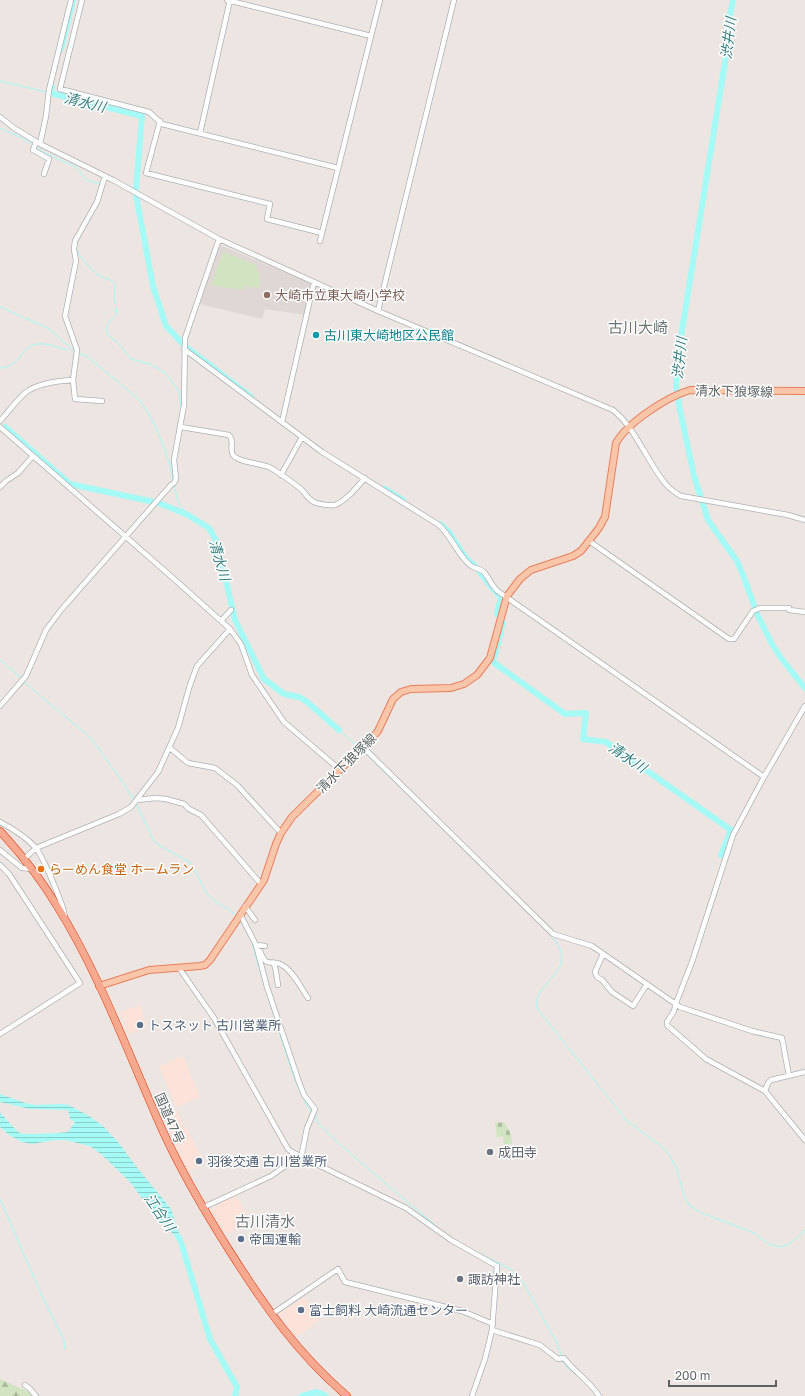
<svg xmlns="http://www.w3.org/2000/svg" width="805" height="1396" viewBox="0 0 805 1396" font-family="'Golos Text','Noto Sans JP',sans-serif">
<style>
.commercial{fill:#fce2d8}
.education{fill:#dfd7d3}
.forest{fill:url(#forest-firs)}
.cemetery{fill:url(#cemetery-stones)}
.pitch{fill:#d1e3c0}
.water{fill:url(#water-rules)}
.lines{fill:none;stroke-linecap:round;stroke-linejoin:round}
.stream{stroke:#a5faf5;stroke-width:1}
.river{stroke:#a5faf5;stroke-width:6}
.minor-casing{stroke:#acb1b2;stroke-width:6}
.major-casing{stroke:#e97e5e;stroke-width:8}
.highway-casing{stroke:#e3360c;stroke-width:8}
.minor{stroke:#fff;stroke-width:4.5}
.major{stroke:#fac6a9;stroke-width:6}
.highway{stroke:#f7a98f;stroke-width:7}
.education-dot{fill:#8d6e63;stroke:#fff;stroke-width:1.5}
.culture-dot{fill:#0f9aa8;stroke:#fff;stroke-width:1.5}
.food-dot{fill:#e8710a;stroke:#fff;stroke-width:1.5}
.service-dot{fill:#5c6f8a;stroke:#fff;stroke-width:1.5}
.worship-dot{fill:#6b7280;stroke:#fff;stroke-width:1.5}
.labels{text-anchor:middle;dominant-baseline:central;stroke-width:3;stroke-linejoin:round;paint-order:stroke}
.education-label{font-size:13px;fill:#785e54;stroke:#fff;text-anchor:start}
.culture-label{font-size:13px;fill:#0d838f;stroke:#fff;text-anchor:start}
.street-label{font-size:13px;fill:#5b6262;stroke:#fff}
.food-label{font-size:13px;fill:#c56008;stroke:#fff;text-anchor:start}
.service-label{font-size:13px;fill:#4e5e75;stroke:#fff;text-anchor:start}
.worship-label{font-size:13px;fill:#5b616d;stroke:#fff;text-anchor:start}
.water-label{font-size:14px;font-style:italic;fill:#357f80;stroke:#fff}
.quarter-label{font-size:15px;fill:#6c7474;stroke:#fff}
</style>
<defs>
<pattern id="forest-firs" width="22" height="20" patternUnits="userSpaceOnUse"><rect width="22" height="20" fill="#d1e3c0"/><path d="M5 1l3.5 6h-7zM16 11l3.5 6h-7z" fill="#adbb9f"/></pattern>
<pattern id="cemetery-stones" width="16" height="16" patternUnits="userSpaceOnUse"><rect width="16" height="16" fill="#d1e3c0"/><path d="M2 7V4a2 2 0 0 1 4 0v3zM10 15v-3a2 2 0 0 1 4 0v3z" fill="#adbb9f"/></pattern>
<pattern id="water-rules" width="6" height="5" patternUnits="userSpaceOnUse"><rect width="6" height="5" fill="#a5faf5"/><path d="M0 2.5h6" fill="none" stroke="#89ceca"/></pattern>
</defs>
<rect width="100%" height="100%" fill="#ede5e2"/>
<path class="commercial" d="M140,1005L147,1027L128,1034L120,1012Z
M183,1056L200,1097L176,1107L159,1066Z
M176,1110L205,1163L188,1172L162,1116Z
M234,1194L251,1219L227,1235L210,1210Z
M304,1297L320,1320L296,1337L279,1314Z"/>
<path class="education" d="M220,245L311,284L306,315L265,309L262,319L199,304Z"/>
<path class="forest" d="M0,1379L37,1396H0Z"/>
<path class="cemetery" d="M504,1122L511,1134L512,1144L504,1145L503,1136L497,1137L495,1123Z"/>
<path class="pitch" d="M223,252L256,265L260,279L259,288L244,286L242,290L211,285Z"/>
<path class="water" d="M0,1094L25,1103L36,1105L62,1104L69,1105L89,1116L103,1126L119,1143L135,1165L171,1209L183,1245L151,1210L130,1182L102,1155L93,1148L86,1145L65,1140H55L32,1144L22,1142L9,1135L0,1127V1112C6,1119 13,1128 20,1133C23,1135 64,1133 67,1132C71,1130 72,1125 75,1122L70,1119L68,1110L30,1109L0,1102Z"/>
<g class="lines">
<path class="stream" d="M0,81L46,92
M0,128L20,137L33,145
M36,147L43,152L76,167L85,178L89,181L101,184
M77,242L99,203L101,197
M76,247C79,257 90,269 99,275C104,278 111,279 115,284L114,296L117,314C111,321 104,324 107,334L117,342L131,359L150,364L165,373L179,391L181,409L171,466
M0,307L48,328L73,350
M79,353L88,357L135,396L141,402C156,423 169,456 173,480
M0,368C21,368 21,344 39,344C48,343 58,348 67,350
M174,486L179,504L188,515
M0,660L21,678
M24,682L91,738L124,784L134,800
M339,730L359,747
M363,751L538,922
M136,803L154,841L157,844L191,863L207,894C215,903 227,907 236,915
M553,938C583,972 528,983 538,1010L627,1121L661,1146L670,1156L676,1167L685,1198L690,1206L702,1213L754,1233L769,1244L779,1247L787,1245L791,1243L805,1230
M252,942C260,975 271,1006 281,1038C290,1064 296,1089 311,1112
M315,1116L317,1122L338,1143L436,1226
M0,1199L42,1296L64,1340L65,1349
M440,1230L455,1240
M481,1254L510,1269L523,1282L556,1341L562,1356
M564,1362L567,1367L577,1375"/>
<path class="river" d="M733,0L728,25L726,56L676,368V386L680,410L694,476L706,513L708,520L737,561L743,575L758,616L772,644L781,658L805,688
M61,49L73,0
M52,87L50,93L142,116L136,189
M136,195L153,286L166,326L182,343
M186,347L251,397
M5,427L70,484L159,503L188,515L209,528L217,542L235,620L264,679L284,694L299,697L306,701L339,730
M385,489L403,500
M440,524L448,531L465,557L475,566
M479,571L493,589L501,597L497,614
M503,623L493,662L565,714L586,713L583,739L606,742L731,830L721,855
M178,1236L181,1242L210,1339L237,1387L235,1396
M302,1396L317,1392L326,1396"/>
<g class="minor-casing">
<path id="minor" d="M82,0L60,89L149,112L162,124L338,168
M227,0L371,36
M0,117L14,128L40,144L113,180L219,239L378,311L613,410C630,423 643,450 655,469C662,480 669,490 681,496L788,515L805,520
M160,121L146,173L270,204L267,219L322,233
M200,133L230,0
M36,142L33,150L49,159L44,174
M40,144L46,116L49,90L71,0
M320,241L380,0
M378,311L454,0
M184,349L322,452L439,525C452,537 457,554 470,565C474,569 480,568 484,572C489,578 492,587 499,592L764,777
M73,380L75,399L102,401
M0,421C8,412 16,401 25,393C37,383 57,381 73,380L77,350L65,316L76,261L74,249L75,241L97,202L105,176
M282,422L314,282
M0,427L173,578L230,629L241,644L252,675L284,722L339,769
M181,427L229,435C235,441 229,449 233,455C239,463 262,463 271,468C281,474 292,482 301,489C305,493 308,499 314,502C318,504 330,506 335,505C347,500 356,488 365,478
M281,475L302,437
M0,487L6,481L18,473L33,456
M589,541L729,639H734L753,611L760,608H789V610L805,612
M221,621L231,610
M0,706L26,676L46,630L61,610L171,485L174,483L176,479L174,460L184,405L185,338L219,239
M805,706L764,777L733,835L692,962L676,1003L674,1011L667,1022V1025L706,1059L765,1091L805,1140
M363,747L553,934L592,946L680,1007L752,1031L782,1038L789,1076
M170,748L188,763L215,768L237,785L281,833
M137,800L156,798L166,799L184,804L189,809L201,815L261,884
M0,822C13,829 25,836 35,847C42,854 64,906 65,917
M0,850L22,868L32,869
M24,859L36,848L119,814L131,807L158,772L178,728L189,688L197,666L230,629
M0,865L9,874L80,983L0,1034
M245,906L255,920
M256,945L265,946
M260,951C267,970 271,958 282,965C293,971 301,988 308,998
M603,954L595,972L597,977L602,980L612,992L633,1006L647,984
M274,963L276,972L278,985
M179,968L214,1018L288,1149L292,1152L406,1208L451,1240L497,1266L492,1330L485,1359L472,1396
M765,1091L768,1083L771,1080L805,1072
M202,1208L271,1176L285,1166L301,1158L307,1128L315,1109L304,1095L299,1082L267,987L256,945L240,914
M272,1314L338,1269L345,1282L462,1311L493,1324
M492,1330L540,1345L558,1359L564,1358C574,1372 590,1381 599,1396
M25,1385L30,1389L36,1396"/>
</g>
<g class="major-casing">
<path id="major" d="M99,986L149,970L200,966L205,965L210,960L264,880L276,844L281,833L292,817L372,738L378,731L393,699L401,692L411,689L451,688L464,684L477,675L490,658L507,596L520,579L531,570L573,556L581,551L599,528L605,517L616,443C628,422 667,397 690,390L805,391"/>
</g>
<g class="highway-casing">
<path id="highway" d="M0,831C21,854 41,879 57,906C100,975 128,1053 161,1127C181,1172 205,1212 231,1253C266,1308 297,1353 347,1396"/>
</g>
<use href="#minor" class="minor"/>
<use href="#major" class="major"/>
<use href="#highway" class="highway"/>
</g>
<circle class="education-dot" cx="267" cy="295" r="4"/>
<circle class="culture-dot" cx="316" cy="335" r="4"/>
<circle class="food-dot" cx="41" cy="869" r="4"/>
<g class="service-dot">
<circle cx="140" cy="1025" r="4"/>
<circle cx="199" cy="1161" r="4"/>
<circle cx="241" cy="1239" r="4"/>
<circle cx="301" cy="1310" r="4"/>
</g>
<g class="worship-dot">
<circle cx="490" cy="1152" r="4"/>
<circle cx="460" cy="1279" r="4"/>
</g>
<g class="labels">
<g class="education-label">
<text x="275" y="295">大崎市立東大崎小学校</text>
</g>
<g class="culture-label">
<text x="324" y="335">古川東大崎地区公民館</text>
</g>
<g class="street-label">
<text transform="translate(734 391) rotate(1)">清水下狼塚線</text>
<text transform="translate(346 763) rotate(-45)">清水下狼塚線</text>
<text transform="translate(170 1118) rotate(66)">国道47号</text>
</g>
<g class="food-label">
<text x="49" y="869">らーめん食堂 ホームラン</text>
</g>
<g class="service-label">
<text x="148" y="1025">トスネット 古川営業所</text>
<text x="207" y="1161">羽後交通 古川営業所</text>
<text x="249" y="1239">帝国運輸</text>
<text x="309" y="1310">富士飼料 大崎流通センター</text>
</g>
<g class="worship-label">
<text x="498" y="1152">成田寺</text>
<text x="468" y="1279">諏訪神社</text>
</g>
<g class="water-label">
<text transform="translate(728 38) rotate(-83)">渋井川</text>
<text transform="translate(85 102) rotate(14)">清水川</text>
<text transform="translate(679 358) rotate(-84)">渋井川</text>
<text transform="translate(220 560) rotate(74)">清水川</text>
<text transform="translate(628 757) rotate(34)">清水川</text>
<text transform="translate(160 1212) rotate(55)">江合川</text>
</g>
<g class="quarter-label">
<text x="638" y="327">古川大崎</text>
<text x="265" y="1221">古川清水</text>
</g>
</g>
<path d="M669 1380v6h107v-6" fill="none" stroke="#5b6262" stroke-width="2"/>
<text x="675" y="1380" font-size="12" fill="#5b6262" stroke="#ffffff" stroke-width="3" paint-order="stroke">200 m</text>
</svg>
